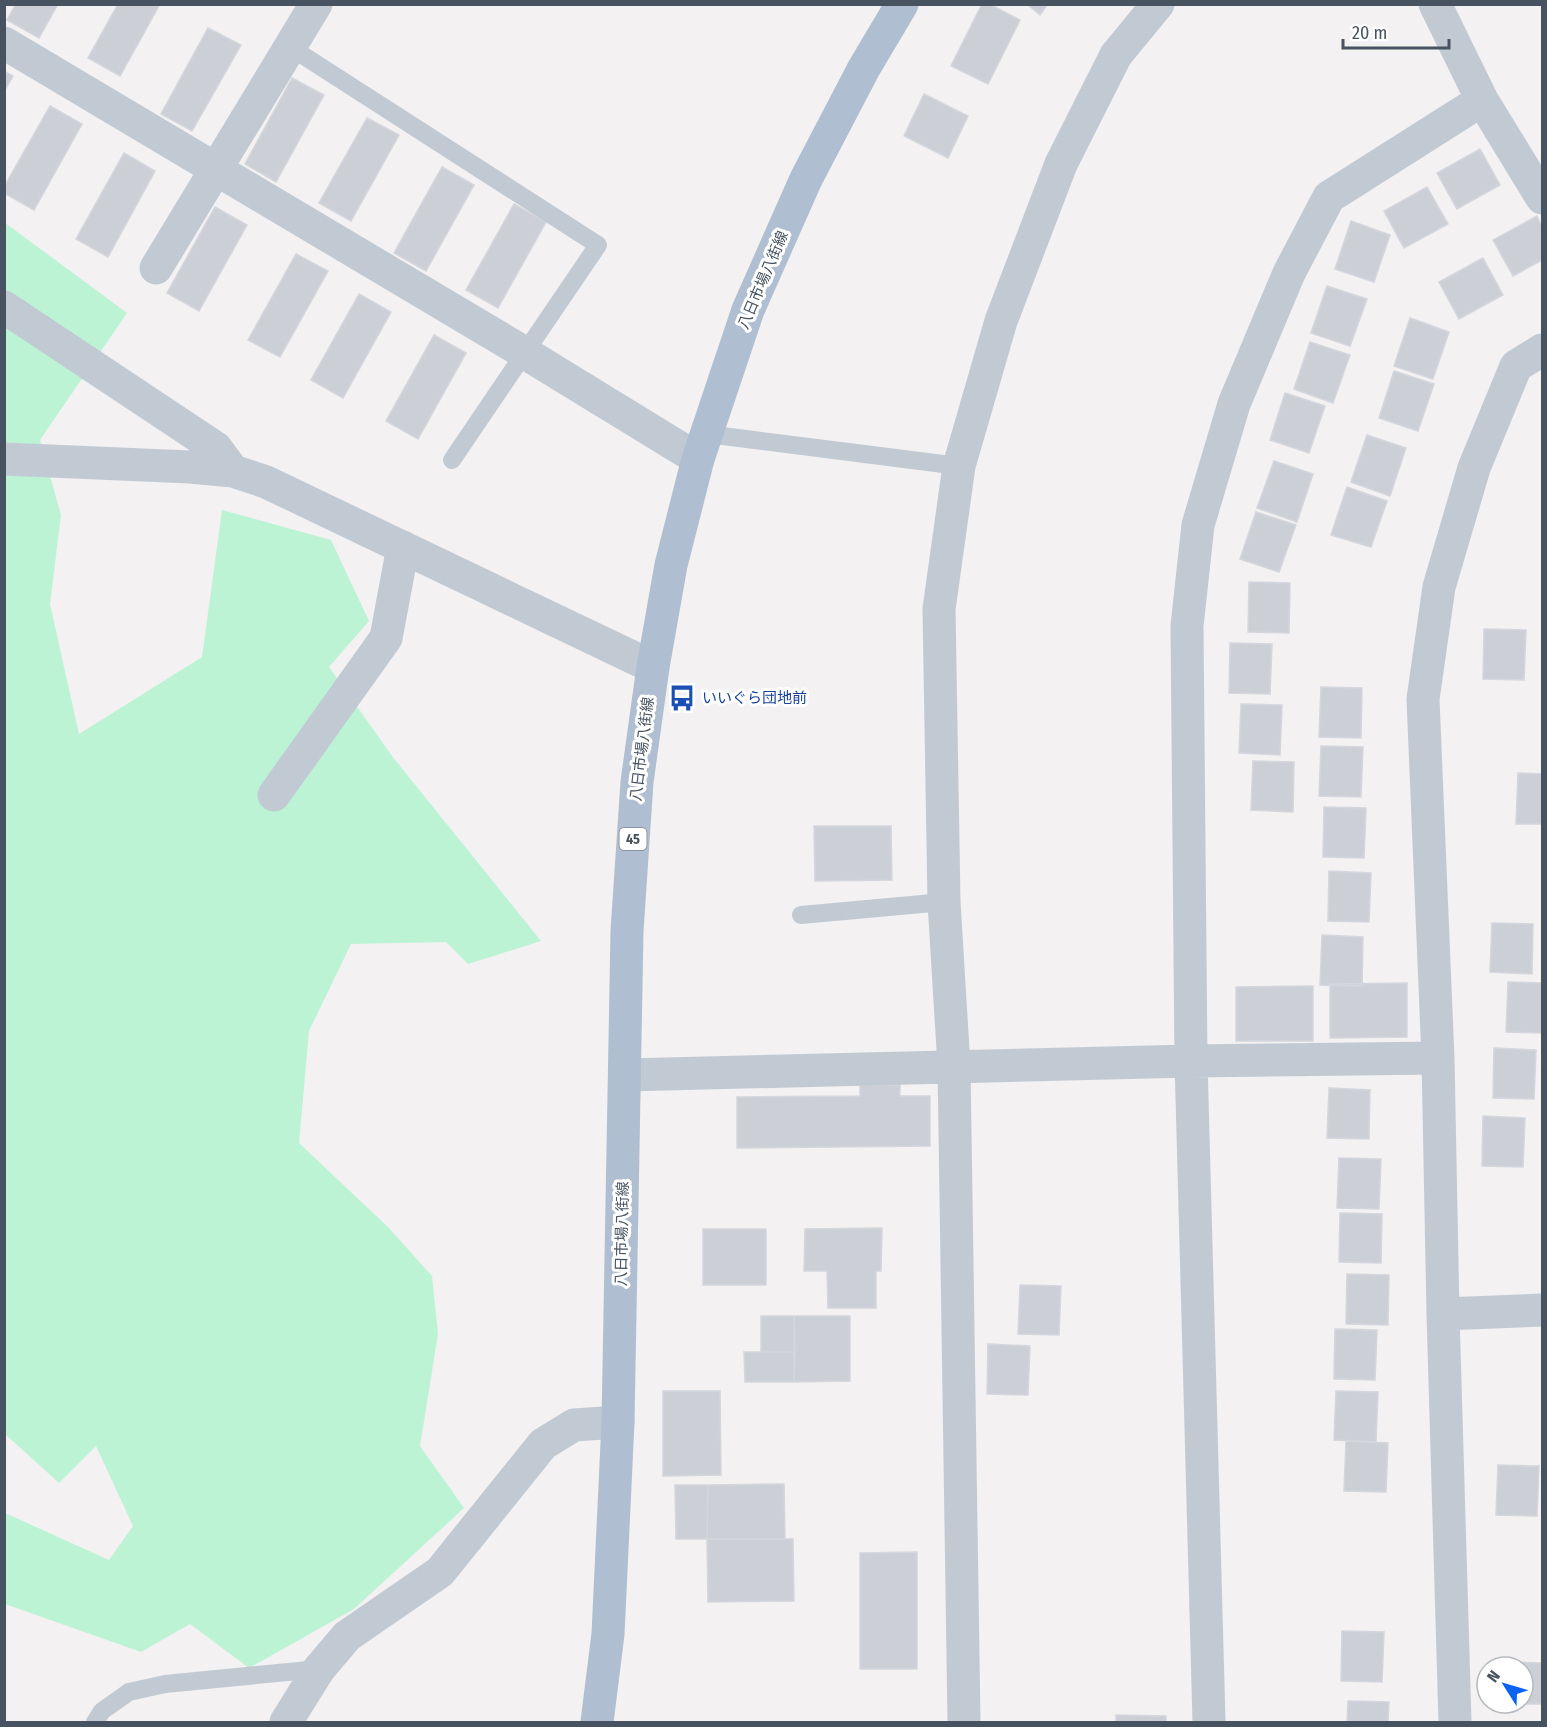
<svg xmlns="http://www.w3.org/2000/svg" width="1547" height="1727" viewBox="0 0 1547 1727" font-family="'Fira Sans Condensed','Noto Sans JP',sans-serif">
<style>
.green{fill:#bdf3d5}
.building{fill:#cdcfd6;stroke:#d4d6dd;stroke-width:1.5}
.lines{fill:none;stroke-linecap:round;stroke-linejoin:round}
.service{stroke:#c1cad3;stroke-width:18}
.minor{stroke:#c1cad3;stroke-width:33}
.primary{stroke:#afbed1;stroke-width:33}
.labels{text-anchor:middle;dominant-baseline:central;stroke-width:6;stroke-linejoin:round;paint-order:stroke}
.shield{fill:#fff;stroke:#7e8790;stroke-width:1.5}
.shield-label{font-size:14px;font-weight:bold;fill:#475360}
.street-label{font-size:15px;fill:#475360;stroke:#fff}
.transit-label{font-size:15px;fill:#164399;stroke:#fff;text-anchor:start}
</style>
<rect width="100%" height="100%" fill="#f3f1f1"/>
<path class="green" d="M4,222L127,313L40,440L61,515L50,604L79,734L202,657L222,510L331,540L369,621L329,667L392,756L541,941L468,964L446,942L351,944L309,1031L299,1143L388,1227L432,1276L438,1334L420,1446L464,1508L354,1609L249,1668L190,1624L141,1652L5,1604V1513L109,1560L133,1526L96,1446L59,1483L5,1434Z"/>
<path class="building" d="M16,4H58L39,38L7,20Z
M118,4H160L120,76L88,58Z
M982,4H989L1020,20L988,84L951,66Z
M1027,4H1048L1040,15Z
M208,28L241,45L192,131L161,114Z
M4,71L13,76L4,92Z
M292,78L324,95L276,182L245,164Z
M924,94L968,116L948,158L904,136Z
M50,106L82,124L34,210L4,193V187Z
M367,118L399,135L351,221L319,203Z
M1480,149L1500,185L1457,209L1437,173Z
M124,153L155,171L108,257L76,239Z
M442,167L474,185L426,271L394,253Z
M1427,187L1448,224L1404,248L1384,211Z
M514,204L546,222L498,308L466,290Z
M215,207L247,225L199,311L167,293Z
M1537,216L1542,227V260L1513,276L1493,240Z
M1351,221L1390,235L1374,282L1335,269Z
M296,254L328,271L280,357L248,340Z
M1483,258L1503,295L1459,319L1439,282Z
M1327,286L1367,299L1350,346L1311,333Z
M359,294L391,312L343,398L311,380Z
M1410,318L1449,332L1433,379L1394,366Z
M434,335L466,353L418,439L386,421Z
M1310,342L1350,355L1333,403L1294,389Z
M1394,371L1434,384L1418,431L1379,418Z
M1285,393L1325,406L1309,453L1270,440Z
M1367,435L1406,448L1390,496L1351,482Z
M1274,461L1313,474L1297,522L1257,508Z
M1347,487L1387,501L1371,547L1331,535Z
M1256,512L1296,525L1279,572L1240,559Z
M1249,582L1290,583L1289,633L1248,632Z
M1484,629L1526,630L1524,680L1483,679Z
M1230,643L1272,644L1270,694L1229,693Z
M1321,687L1362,688L1361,738L1319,737Z
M1241,704L1282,705L1280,755L1239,753Z
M1321,746L1363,747L1361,797L1319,796Z
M1253,761L1294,762L1293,812L1251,810Z
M1518,773L1542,774V824H1516Z
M1324,807L1366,808L1364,858L1323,857Z
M814,826H891L892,880L815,881Z
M1329,871L1371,873L1369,922L1328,921Z
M1492,923L1533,924L1532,974L1490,972Z
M1322,935L1363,937L1362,986L1320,985Z
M1508,982L1542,983V1033L1506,1032Z
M1407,983V1037L1330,1038V984Z
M1313,986V1041H1236V987Z
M1494,1048L1536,1050L1534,1099L1493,1098Z
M860,1085H900V1096H930V1146L737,1148V1097L860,1096Z
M1329,1088L1370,1090L1369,1139L1327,1138Z
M1483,1116L1525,1118L1523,1167L1482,1166Z
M1339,1158L1381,1159L1379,1209L1337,1208Z
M1340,1213L1382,1214L1381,1263L1339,1262Z
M882,1228L881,1271H876V1308H828L827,1271H804L805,1229Z
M703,1229H766V1285H703Z
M1347,1274L1389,1275L1388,1325L1346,1324Z
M1020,1285L1061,1286L1059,1335L1018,1334Z
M761,1316H794L795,1352H761Z
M794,1316H850V1381L794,1382Z
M1335,1329L1377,1330L1375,1380L1334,1379Z
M988,1344L1030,1346L1028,1395L987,1394Z
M744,1352H795L794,1382H745Z
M663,1391H720L721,1475L663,1476Z
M1336,1391L1378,1392L1376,1442L1334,1440Z
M1346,1441L1388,1443L1386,1492L1344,1491Z
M1498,1465L1539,1466L1537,1516L1496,1515Z
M784,1484L785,1539H707L708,1485Z
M675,1485H708L707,1539H676Z
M707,1539H793L794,1601L708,1602Z
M917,1552V1669H860V1553Z
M1342,1631L1384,1632L1382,1682L1341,1681Z
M1509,1662L1542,1663V1704H1509L1523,1703V1667H1509Z
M1348,1701L1389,1702L1388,1722H1347Z
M1116,1715L1166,1716V1722H1116Z"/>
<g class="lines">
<path class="service" d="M290,47L598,245L452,460
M707,434L959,466
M801,915L944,902
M95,1722L102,1711L129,1692L165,1684L319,1669"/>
<path class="minor" d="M1435,4L1482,100L1542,198
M4,43L525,353L698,459
M156,268L316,4
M4,307L216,448L233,471
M4,459L190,467L233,471L266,482L653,667
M274,795L386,638L403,547
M626,1075L1191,1061L1438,1058
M1443,1314L1542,1310
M286,1722L319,1669L347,1636L440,1572L543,1444L574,1425L618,1422
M964,1722L954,1066L944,902L939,609L959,466L1001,321L1061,164L1116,55L1158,4
M1209,1722L1191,1061L1187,626L1198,525L1234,404L1289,273L1329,197L1482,100
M1455,1722L1443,1314L1438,1058L1423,699L1439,587L1474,468L1516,366L1542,350"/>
<path class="primary" d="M597,1722L608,1634L618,1422L627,931L637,782L653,667L671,565L698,459L748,310L806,179L864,68L902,4"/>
</g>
<defs>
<g id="bus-bare" transform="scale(2.07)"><path d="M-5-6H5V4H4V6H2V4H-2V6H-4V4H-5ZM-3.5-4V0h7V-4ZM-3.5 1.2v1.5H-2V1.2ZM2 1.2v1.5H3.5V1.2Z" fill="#1a4fb4" stroke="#fff" stroke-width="2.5" paint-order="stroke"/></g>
</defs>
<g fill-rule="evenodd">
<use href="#bus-bare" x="682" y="698"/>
</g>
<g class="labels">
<rect class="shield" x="619.5" y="828" width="27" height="22" rx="4.5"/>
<g class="shield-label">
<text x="633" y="839">45</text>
</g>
<g class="street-label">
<text transform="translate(763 280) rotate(-67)">八日市場八街線</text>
<text transform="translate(642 749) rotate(-83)">八日市場八街線</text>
<text transform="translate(622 1234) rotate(-89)">八日市場八街線</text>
</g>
<g class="transit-label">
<text x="702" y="698">いいぐら団地前</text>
</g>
</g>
<rect width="1547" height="1727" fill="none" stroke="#475360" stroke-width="12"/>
<g transform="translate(1505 1685) rotate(307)"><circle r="28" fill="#ffffff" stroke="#b5babf" stroke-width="1.5"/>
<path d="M0-4.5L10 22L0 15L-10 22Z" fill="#0b63f3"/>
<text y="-9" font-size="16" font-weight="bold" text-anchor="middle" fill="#475360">N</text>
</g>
<path d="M1343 39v9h106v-9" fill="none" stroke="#475360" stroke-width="3"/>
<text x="1352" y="39" font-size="18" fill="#475360" stroke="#ffffff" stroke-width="4.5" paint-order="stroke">20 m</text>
</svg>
